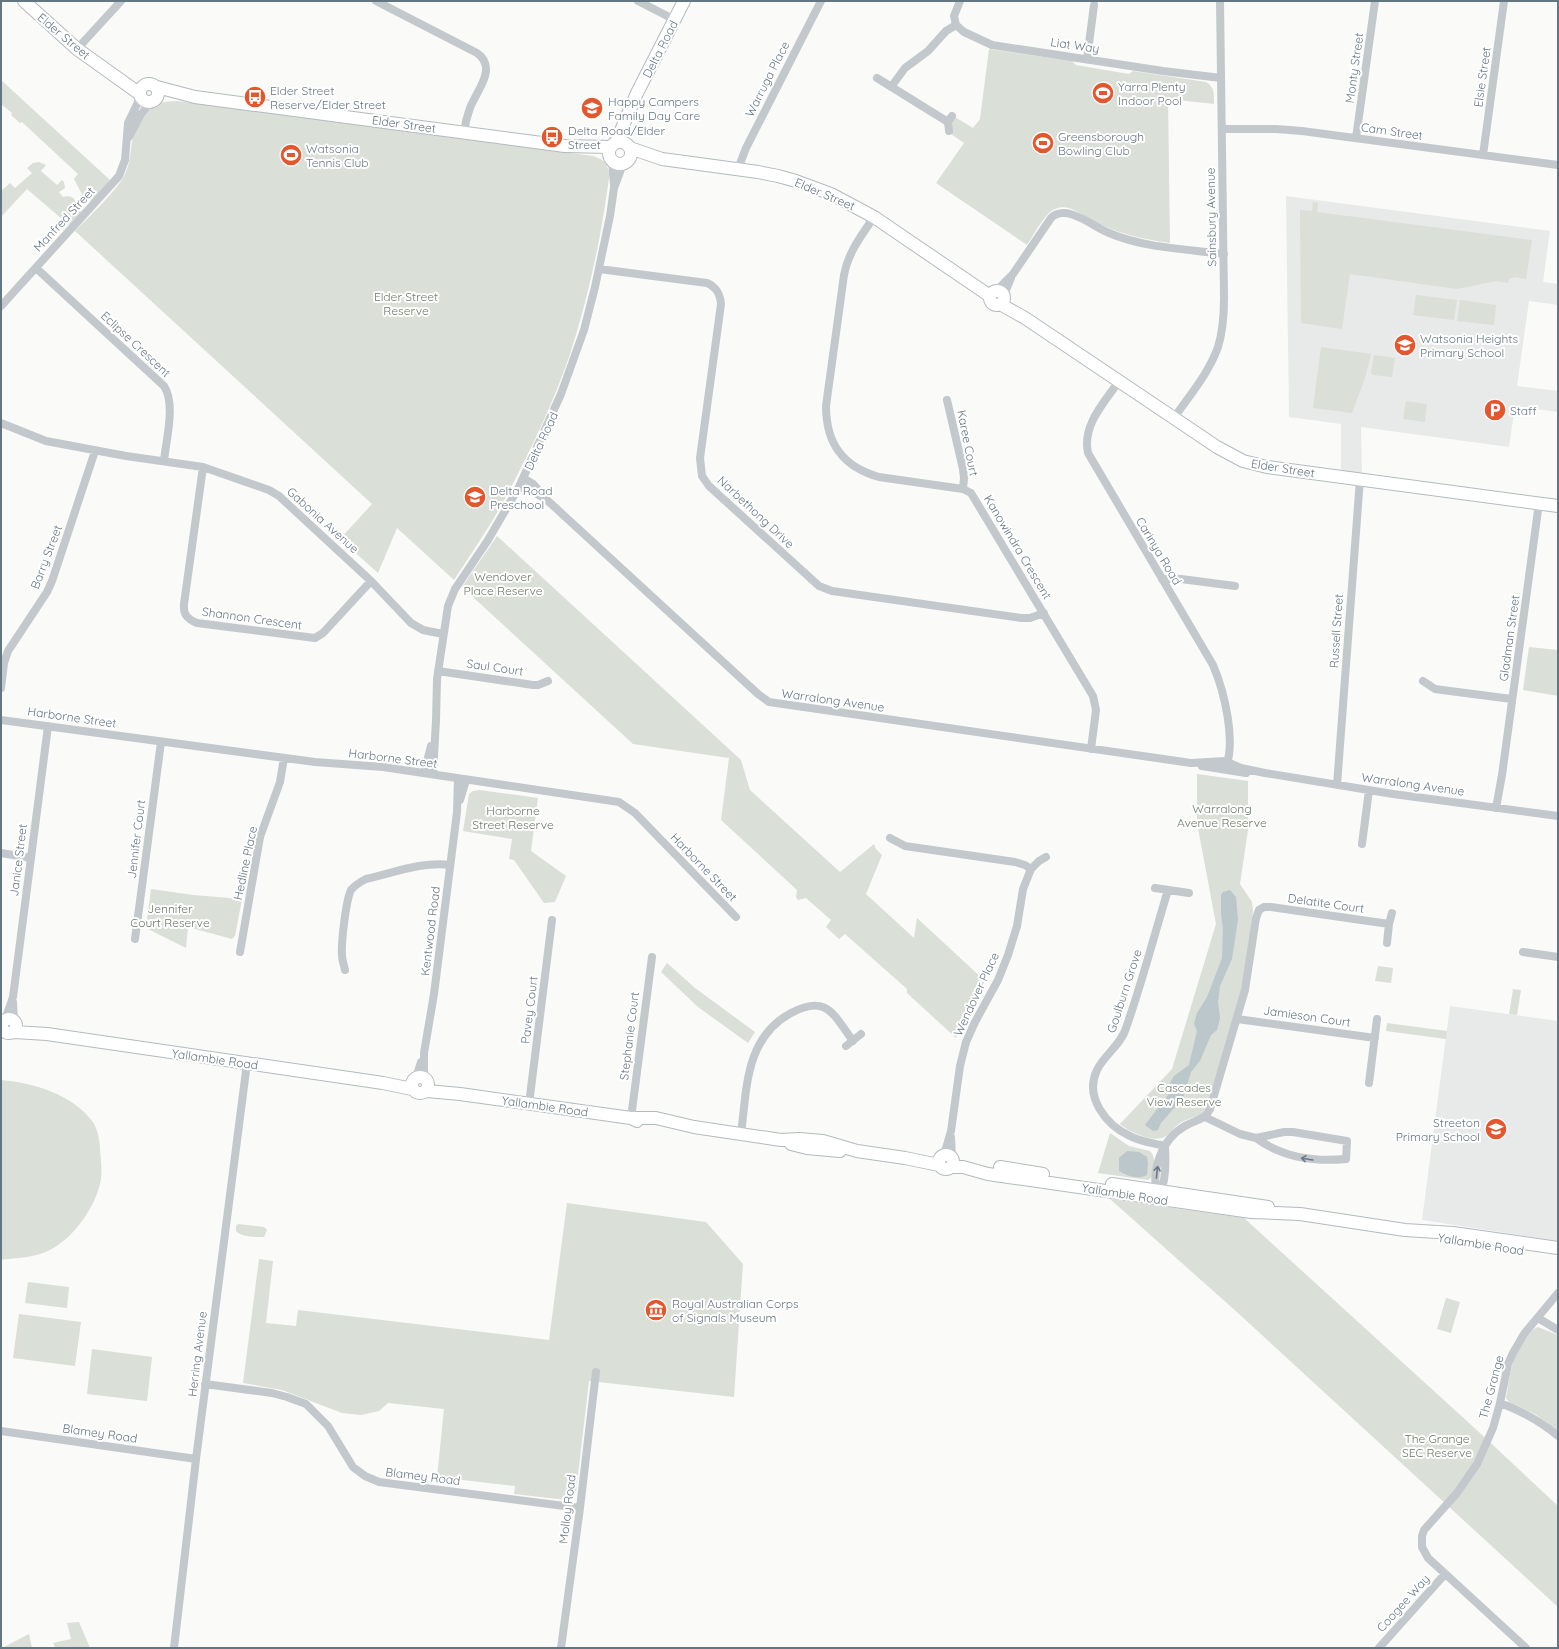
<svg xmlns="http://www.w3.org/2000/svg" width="1559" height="1649" viewBox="0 0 1559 1649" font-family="Quicksand,sans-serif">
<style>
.built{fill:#e8e9e9}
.green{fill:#dadfd7}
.water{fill:#bbc7cb}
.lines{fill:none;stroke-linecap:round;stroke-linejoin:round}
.secondary-casing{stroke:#b3babf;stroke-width:14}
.street{stroke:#c3c8cc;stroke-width:8}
.secondary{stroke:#fff;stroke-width:12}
.oneway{stroke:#6a7a87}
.labels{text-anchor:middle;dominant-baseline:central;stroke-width:4;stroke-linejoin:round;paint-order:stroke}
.street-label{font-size:12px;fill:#657683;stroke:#fff}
.poi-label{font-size:12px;fill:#657683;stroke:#fff;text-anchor:start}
.park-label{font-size:12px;fill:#687a64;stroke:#fff}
</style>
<rect width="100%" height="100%" fill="#fafaf8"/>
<path class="built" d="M1286,196L1550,231L1543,282L1558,284V305L1529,301L1517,386L1558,391V412L1515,406L1509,447L1361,427L1362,474L1341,471V424L1289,417Z
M1450,1006L1558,1021V1241L1422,1220Z"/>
<path class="green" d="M989,49L1072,61L1076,65L1129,74L1133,71L1206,82C1215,87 1214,95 1214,104L1168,99L1170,243C1142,239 1116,233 1091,220C1080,214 1068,203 1055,209C1044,214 1034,235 1027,245L936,183L964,143L951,134L952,123L955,117L973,128L980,119Z
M1,80L110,180L92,201L86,199L83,196L74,179L78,174L22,122L20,123L11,115L12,113L1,104Z
M177,101L593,156C604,159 610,166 609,178C601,239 588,299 569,357C551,409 527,458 501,506C487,531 470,555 454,580L397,528L378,573L340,539L372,504L75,231C89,217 113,194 123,178C136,156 125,137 145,115C156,102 160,102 177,101Z
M39,162L46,165L41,171L57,185L62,180L64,182L65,188L59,192L63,197C76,193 76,205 81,212L69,225L27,189L1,217V191L10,183L15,188L32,173L27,168L33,163Z
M1313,202L1318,203L1317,212L1532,240L1526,279L1515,277L1509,279L1508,283L1496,281L1457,289L1350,274L1342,329L1301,323L1300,210L1312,211Z
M1416,295L1457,300L1454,320L1413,315Z
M1460,300L1496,305L1494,325L1457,321Z
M1321,347L1371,354L1365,378L1352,413L1313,408Z
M1374,355L1395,358L1392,377L1373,375L1371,373Z
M1406,401L1427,404L1425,422L1403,419Z
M497,536L741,760L750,790L840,872L874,844L876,849L882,855L866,894L914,938L917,918L985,981L965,1016L956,1038L907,993V989L845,934L839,939L826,927L831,920L806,898L798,900L796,897L797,890L721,820L729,758L633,744L462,587Z
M1529,647L1558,650V696L1523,690Z
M1197,774L1248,781V830L1240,884L1252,902L1253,911L1242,989L1206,1108C1198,1119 1193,1116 1182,1122C1175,1125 1172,1132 1166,1136C1154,1144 1129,1132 1120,1124L1172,1069L1216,924L1197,823Z
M480,790L538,798L531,851L566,876L555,902L544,903L514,860L509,859L512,839L463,831L469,794L473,791Z
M151,889L193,895L242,899L235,936L232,939L188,927L186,948L148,929L147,920Z
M667,963L695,988L755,1032L748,1043L698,1007L661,972Z
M1378,966L1393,968L1391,983L1375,981Z
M1512,989L1521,990L1517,1015L1509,1014L1513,990Z
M1387,1023L1447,1031L1446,1039L1386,1031Z
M1,1080C34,1083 72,1094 93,1122C98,1130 100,1142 100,1151C101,1160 102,1170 101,1179C96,1208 70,1245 40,1254C28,1258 14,1258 1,1260Z
M1110,1133L1129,1146L1150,1151C1157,1158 1153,1168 1152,1177L1148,1180L1098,1173Z
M1110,1199L1244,1218L1480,1433L1558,1506V1607L1238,1313Z
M567,1203L706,1222L743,1264L734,1397L589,1381L576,1492L567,1500L514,1494L515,1486L437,1477L444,1409L388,1403L379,1411L361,1415L342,1413L282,1390L243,1383L259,1259L273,1261L266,1323L296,1326L298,1310L549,1340Z
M238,1224L264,1227L267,1230L264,1237C256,1237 241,1237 236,1231V1226Z
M28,1282L69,1287L67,1308L25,1303Z
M1446,1298L1460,1302L1451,1333L1437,1329Z
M19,1314L81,1322L75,1366L13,1358Z
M1538,1327L1558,1335V1431L1535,1414L1509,1402L1506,1398C1508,1388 1509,1377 1512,1366C1515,1356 1528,1330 1538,1327Z
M92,1349L152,1357L147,1401L87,1394Z
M79,1622L90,1648H51L55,1647L53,1643L71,1639L67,1623Z
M29,1634L32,1648H2Z"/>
<path class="water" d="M1230,890L1236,897L1238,920L1232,959L1220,986L1218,1002L1220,1018L1217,1030L1211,1035L1200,1061L1191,1072L1183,1098L1161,1123L1158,1130L1153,1131L1145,1125L1168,1095L1170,1083L1174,1076L1189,1065L1197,1031L1194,1024L1197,1013L1207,997L1222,958L1223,929L1221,914V895L1223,892Z
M1127,1151L1139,1152L1147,1157L1148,1164L1147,1175C1137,1180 1128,1176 1119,1171V1158Z"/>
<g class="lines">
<g class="secondary-casing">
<path id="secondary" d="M24,1L77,49L140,94
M140 93a9 9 0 1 1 18 0a9 9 0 1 1-18 0Z
M157,87L195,97L565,146L610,147
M609 153a11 11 0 1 1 22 0a11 11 0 1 1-22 0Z
M616,142L637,93L684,1
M630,148L662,159L758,172L778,176L796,181L831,194L874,217L990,296
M990 298a7 7 0 1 1 14 0a7 7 0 1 1-14 0Z
M1000,304L1025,318L1217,447L1243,461L1267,467L1558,506
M2 1026a7 7 0 1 1 14 0a7 7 0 1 1-14 0Z
M14,1032L47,1034L383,1083L412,1089
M412 1085a8 8 0 1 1 16 0a8 8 0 1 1-16 0Z
M427,1091L460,1094L631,1118L637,1121
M631,1118H656L694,1127L781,1140L799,1139L823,1141L857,1151L905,1158L939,1165
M791,1144L807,1148L840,1151
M939 1162a7 7 0 1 1 14 0a7 7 0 1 1-14 0Z
M952,1167H963L988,1174L1251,1212L1300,1214L1405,1230L1453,1233L1558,1248
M1000,1167L1043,1174
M1112,1184L1268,1207"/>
</g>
<path class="street" d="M376,1L477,53C498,68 477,90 470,108C467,116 465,124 464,132
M638,1L675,20
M960,1L954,16L956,25L964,32L992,45L1163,71L1221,78
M77,49L121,1
M1087,59L1094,5
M877,78L948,122
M891,87L905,68L928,51L946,31L956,25
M1222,129H1276L1302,131L1558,165
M949,131L948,122L952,116
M129,137L141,114L151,102
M1356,138L1375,1
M1483,155L1504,1
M612,161L614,185
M738,169L746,148L821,1
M874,217C861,236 848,253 844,275L826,406C826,444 843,467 879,477L963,489L971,493L1093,696L1096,710L1091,749
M36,268L164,386C176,404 166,440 164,461
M599,269L707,283C716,287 720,293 721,304L700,458L702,476L709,486L819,586L832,591L1021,618H1030L1044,613
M997,290L1013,274L1051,218C1066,203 1092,226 1109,233C1144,248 1186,249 1224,254
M1004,295L1011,278
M1,306L119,176L125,160L128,123L141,96
M1119,381C1104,403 1082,425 1088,453L1213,665C1224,691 1237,742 1225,769
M947,400L963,469L964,478L963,489
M1174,418C1189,396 1209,373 1218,347C1223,331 1224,315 1224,298L1220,1
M1,423L46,441L126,456L203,467L269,490L279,496L371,581L411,623L423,630L443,634
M203,467L184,604C183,614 187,619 197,623L315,638L323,633L371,581
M523,478L533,484L543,495
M519,487L532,491L547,500L758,694L769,702L1191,763L1225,761L1241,768L1265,773L1393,794L1558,816
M1162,579H1181L1235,586
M438,671L533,685H538L548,681
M1423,681L1435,689L1442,690L1512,699
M1,688L4,663L8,651L47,592L52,581L95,451
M1,720L315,762L383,767L619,802L635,813L736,917
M1202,766L1246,773
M424,773L431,746
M433,774L436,720L437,679L448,606L455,589L488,540L519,487L561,394L584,330L595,287L610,216L614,188L623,164
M1337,785L1360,479
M460,800L466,780
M1496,808L1502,775L1539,503
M890,838L905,846L1015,862L1025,865L1031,869L1023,889L1017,926L1008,955L998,980L975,1022L966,1042L960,1066L951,1131L944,1155
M1362,844L1369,790
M1,853L31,858
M1031,869L1039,861L1046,857
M1155,888L1189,893
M135,939L161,742
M1387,943L1389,924L1392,913
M240,952L260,837L280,782L284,758
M1523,952L1558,957
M345,970C344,965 342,960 342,955C341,943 346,900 351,890C355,885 360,882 366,879C393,873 423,861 450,865
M13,1002L14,1021
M1237,1019L1375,1038
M5,1020L13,997L48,726
M846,1046L861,1034
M416,1078L421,1062
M424,1078V1053L434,994L457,812L458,778
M1369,1083L1377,1019
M529,1104L552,920
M1205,1117L1240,1134L1256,1138L1284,1132H1293L1347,1141L1346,1159C1314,1162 1283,1158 1256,1138
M631,1118L652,957
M741,1134C747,1088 745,1038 791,1013C827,994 833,1014 853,1041
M951,1137L952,1157
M1165,1146C1154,1143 1141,1142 1130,1136C1106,1125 1084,1097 1097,1070C1105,1054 1121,1045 1126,1028C1142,983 1154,936 1168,890
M1157,1194C1151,1169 1162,1139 1185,1126C1195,1120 1205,1120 1210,1109L1245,990L1256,918L1259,910L1264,907H1271L1389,924
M1160,1195C1166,1180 1166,1163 1165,1147
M1538,1318L1558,1330
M205,1384L272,1393L287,1397L306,1404L328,1426L353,1467L365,1476L379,1482L580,1508
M1500,1403C1522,1411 1540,1421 1558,1436
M1,1431L196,1459
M174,1648L196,1459L247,1063
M561,1648L580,1508L596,1372
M1379,1648L1445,1574
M1526,1648L1428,1558L1422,1547V1536L1424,1530L1457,1493L1477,1464L1493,1428L1500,1403L1508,1364L1513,1353L1524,1334L1558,1293"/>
<use href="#secondary" class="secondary"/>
</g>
<defs><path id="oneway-shaft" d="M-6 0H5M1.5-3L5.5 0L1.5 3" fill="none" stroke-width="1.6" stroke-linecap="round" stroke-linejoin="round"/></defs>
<g class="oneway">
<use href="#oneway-shaft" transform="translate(1307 1159) rotate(-171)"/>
<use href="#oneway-shaft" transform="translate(1157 1172) rotate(-84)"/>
</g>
<defs>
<g id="stadium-disc" transform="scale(1.15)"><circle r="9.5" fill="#e4572e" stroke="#fff"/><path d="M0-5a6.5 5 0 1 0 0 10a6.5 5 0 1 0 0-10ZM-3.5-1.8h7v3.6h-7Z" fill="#fff"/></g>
<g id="bus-disc" transform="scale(1.15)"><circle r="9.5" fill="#e4572e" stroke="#fff"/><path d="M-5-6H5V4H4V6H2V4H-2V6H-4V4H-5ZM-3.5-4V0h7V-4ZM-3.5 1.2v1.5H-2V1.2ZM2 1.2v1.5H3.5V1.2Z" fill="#fff"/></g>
<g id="school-disc" transform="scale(1.15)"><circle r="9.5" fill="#e4572e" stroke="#fff"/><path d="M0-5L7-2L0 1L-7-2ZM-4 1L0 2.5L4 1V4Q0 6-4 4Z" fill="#fff"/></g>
<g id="parking-disc" transform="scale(1.15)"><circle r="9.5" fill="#e4572e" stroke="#fff"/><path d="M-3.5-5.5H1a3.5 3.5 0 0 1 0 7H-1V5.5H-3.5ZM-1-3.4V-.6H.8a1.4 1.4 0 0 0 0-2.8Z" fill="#fff"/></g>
<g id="museum-disc" transform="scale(1.15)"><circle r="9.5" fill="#e4572e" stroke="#fff"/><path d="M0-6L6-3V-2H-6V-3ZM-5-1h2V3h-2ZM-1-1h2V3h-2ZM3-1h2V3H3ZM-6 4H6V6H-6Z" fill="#fff"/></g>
</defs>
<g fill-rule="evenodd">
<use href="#stadium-disc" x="1103" y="93"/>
<use href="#bus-disc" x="255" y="97"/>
<use href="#school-disc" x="592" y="108"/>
<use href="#bus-disc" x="552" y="137"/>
<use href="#stadium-disc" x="1043" y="143"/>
<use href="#stadium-disc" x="291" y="155"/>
<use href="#school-disc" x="1405" y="345"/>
<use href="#parking-disc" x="1495" y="410"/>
<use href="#school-disc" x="475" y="497"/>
<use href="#school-disc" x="1496" y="1129"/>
<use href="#museum-disc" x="656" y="1310"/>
</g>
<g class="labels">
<g class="street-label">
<text transform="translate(64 36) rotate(40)">Elder Street</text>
<text transform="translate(1075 45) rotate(8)">Liat Way</text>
<text transform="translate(660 49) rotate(-63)">Delta Road</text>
<text transform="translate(1354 68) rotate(-82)">Monty Street</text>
<text transform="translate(1482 77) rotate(-82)">Elsie Street</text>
<text transform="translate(767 79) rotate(-63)">Warruga Place</text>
<text transform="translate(404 124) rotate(8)">Elder Street</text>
<text transform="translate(1392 131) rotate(8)">Cam Street</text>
<text transform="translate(825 194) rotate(23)">Elder Street</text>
<text transform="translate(1211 217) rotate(-91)">Sainsbury Avenue</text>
<text transform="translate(64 219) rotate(-47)">Manfred Street</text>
<text transform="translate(136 344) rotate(43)">Eclipse Crescent</text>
<text transform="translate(541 441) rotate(-65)">Delta Road</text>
<text transform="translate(968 443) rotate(79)">Karee Court</text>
<text transform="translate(1283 468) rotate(9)">Elder Street</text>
<text transform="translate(756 512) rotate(43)">Narbethong Drive</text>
<text transform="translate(323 520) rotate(42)">Gabonia Avenue</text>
<text transform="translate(1018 547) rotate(59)">Kanowindra Crescent</text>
<text transform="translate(1159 551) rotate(59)">Carinya Road</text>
<text transform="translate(46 557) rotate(-69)">Barry Street</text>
<text transform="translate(252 618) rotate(8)">Shannon Crescent</text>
<text transform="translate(1336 631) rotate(-86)">Russell Street</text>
<text transform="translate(1509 638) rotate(-82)">Gladman Street</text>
<text transform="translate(495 667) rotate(8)">Saul Court</text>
<text transform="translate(833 700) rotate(8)">Warralong Avenue</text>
<text transform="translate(72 717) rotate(8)">Harborne Street</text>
<text transform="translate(393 758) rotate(7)">Harborne Street</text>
<text transform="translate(1413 784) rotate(8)">Warralong Avenue</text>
<text transform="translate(136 839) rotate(-83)">Jennifer Court</text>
<text transform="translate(18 860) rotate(-83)">Janice Street</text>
<text transform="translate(245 863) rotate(-78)">Hedline Place</text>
<text transform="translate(704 867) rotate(46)">Harborne Street</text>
<text transform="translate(1326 903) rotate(8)">Delatite Court</text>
<text transform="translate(430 931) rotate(-83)">Kentwood Road</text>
<text transform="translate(1124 991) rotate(-72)">Goulburn Grove</text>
<text transform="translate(976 994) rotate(-65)">Wendover Place</text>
<text transform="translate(529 1010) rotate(-83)">Pavey Court</text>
<text transform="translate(1307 1016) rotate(8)">Jamieson Court</text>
<text transform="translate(629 1036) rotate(-83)">Stephanie Court</text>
<text transform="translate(215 1059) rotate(8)">Yallambie Road</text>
<text transform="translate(545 1106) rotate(8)">Yallambie Road</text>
<text transform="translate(1125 1194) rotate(9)">Yallambie Road</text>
<text transform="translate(1481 1244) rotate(9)">Yallambie Road</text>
<text transform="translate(197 1354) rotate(-83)">Herring Avenue</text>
<text transform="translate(1491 1387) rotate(-75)">The Grange</text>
<text transform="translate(100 1433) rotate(8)">Blamey Road</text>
<text transform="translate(423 1476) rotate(7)">Blamey Road</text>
<text transform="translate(567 1509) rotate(-83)">Molloy Road</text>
<text transform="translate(1403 1603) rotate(-48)">Coogee Way</text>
</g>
<g class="poi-label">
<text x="1118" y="86">Yarra Plenty<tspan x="1118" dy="14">Indoor Pool</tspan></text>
<text x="270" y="90">Elder Street<tspan x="270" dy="14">Reserve/Elder Street</tspan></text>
<text x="608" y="101">Happy Campers<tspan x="608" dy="14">Family Day Care</tspan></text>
<text x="568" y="130">Delta Road/Elder<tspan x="568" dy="14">Street</tspan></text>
<text x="1058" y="136">Greensborough<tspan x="1058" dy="14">Bowling Club</tspan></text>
<text x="306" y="148">Watsonia<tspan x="306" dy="14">Tennis Club</tspan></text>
<text x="1420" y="338">Watsonia Heights<tspan x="1420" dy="14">Primary School</tspan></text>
<text x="1510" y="410">Staff</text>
<text x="490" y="490">Delta Road<tspan x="490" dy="14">Preschool</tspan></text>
<text x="1480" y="1122" text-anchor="end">Streeton<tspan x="1480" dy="14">Primary School</tspan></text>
<text x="672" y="1303">Royal Australian Corps<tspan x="672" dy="14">of Signals Museum</tspan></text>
</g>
<g class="park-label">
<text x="406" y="296">Elder Street<tspan x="406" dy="14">Reserve</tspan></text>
<text x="503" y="576">Wendover<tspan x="503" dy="14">Place Reserve</tspan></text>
<text x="1222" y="808">Warralong<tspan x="1222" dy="14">Avenue Reserve</tspan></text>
<text x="513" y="810">Harborne<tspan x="513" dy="14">Street Reserve</tspan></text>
<text x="170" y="908">Jennifer<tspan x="170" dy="14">Court Reserve</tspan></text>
<text x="1184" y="1087">Cascades<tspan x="1184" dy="14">View Reserve</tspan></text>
<text x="1437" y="1438">The Grange<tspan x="1437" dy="14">SEC Reserve</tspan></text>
</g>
</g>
<rect width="1559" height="1649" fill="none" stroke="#657683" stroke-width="4"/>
</svg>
